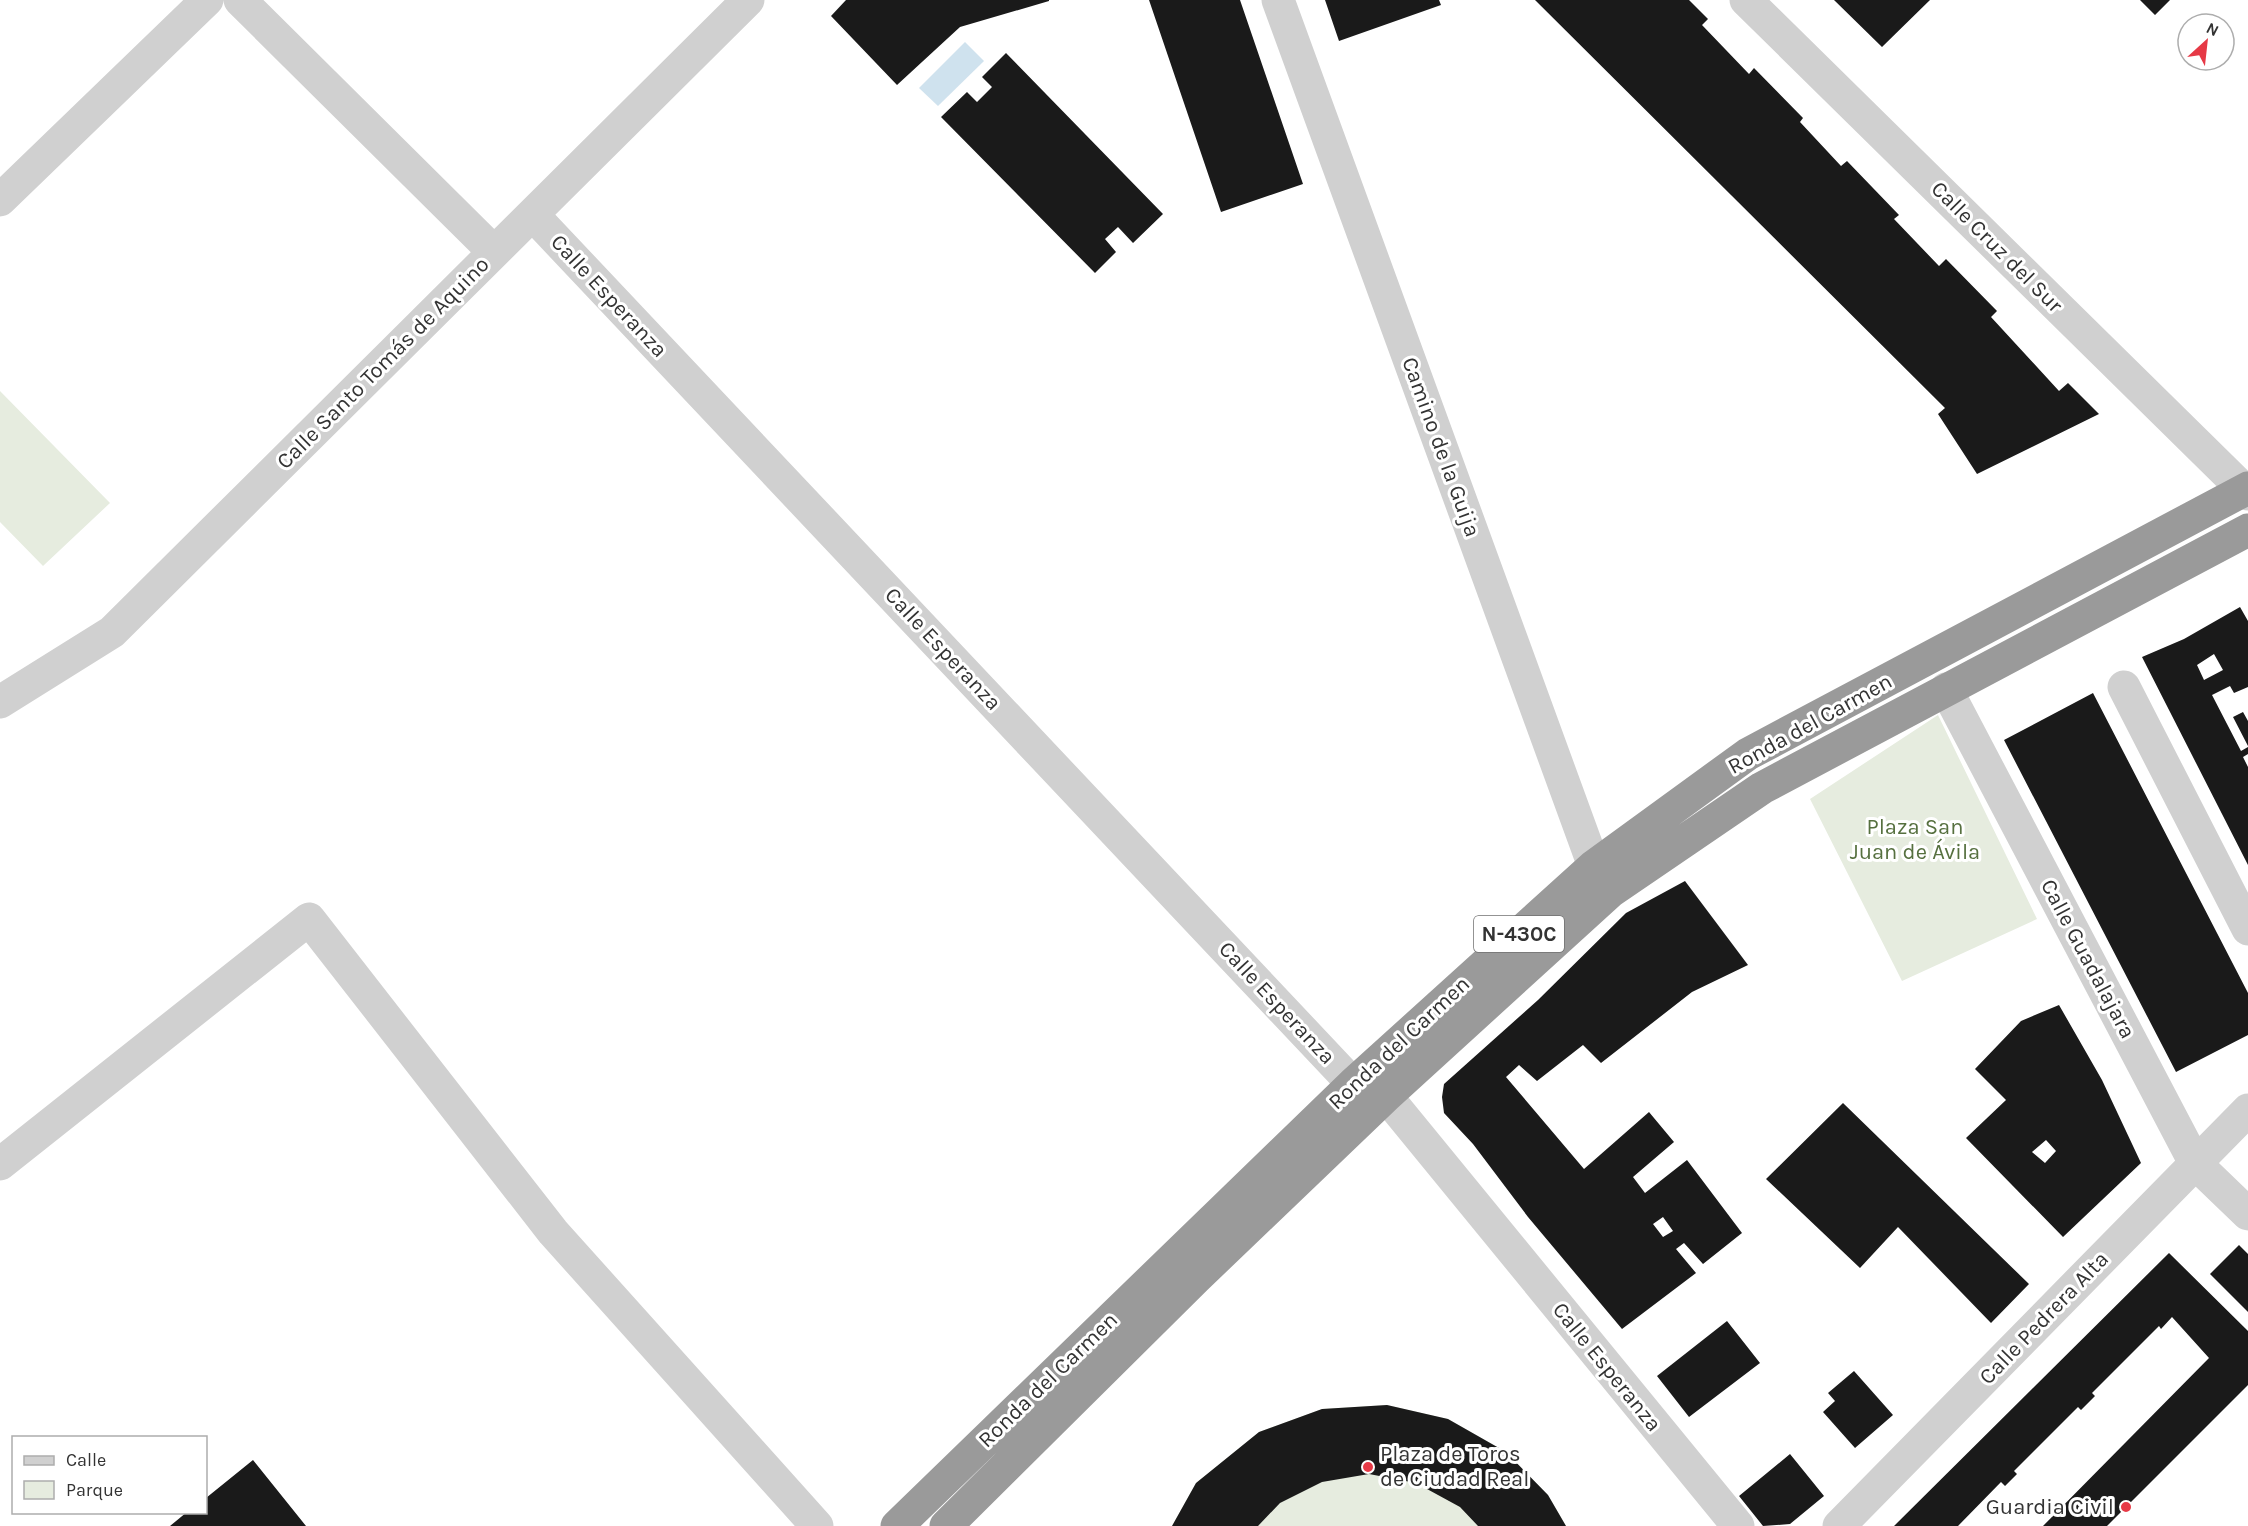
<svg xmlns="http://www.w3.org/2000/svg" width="2248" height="1526" viewBox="0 0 2248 1526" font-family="Karla,sans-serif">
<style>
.green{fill:#e6ecdf}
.water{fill:#cfe2ee}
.building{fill:#1a1a1a;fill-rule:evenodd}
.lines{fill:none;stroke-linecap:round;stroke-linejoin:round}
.minor{stroke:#d0d0d0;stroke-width:33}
.highway{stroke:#9a9a9a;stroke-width:33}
.poi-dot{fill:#e63946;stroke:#fff;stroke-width:2}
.labels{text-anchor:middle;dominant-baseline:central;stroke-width:6;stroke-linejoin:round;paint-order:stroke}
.shield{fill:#fff;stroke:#707070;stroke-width:1.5}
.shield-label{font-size:21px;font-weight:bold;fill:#333}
.street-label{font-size:22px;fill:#333;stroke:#fff}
.park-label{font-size:22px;fill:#56703f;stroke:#fff}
.poi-label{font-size:22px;fill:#333;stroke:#fff;text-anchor:start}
</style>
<rect width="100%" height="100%" fill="#fff"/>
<path class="green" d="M0,391L110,503L43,566L0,522Z
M1938,715L2037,919L1902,981L1810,799Z
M1387,1405L1448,1419L1506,1452L1548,1495L1566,1526H1172L1196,1483L1259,1432L1322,1409Z"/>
<path class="water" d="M965,42L984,61L938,106L919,88Z"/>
<path class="building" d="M846,0H1049V1L960,27L897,85L831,16Z
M1149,0H1240L1303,184L1221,212Z
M1325,0H1439L1441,5L1339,41Z
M1535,0H1689L1708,19L1702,25L1749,74L1754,68L1803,118L1800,122L1841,166L1847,161L1899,215L1894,219L1939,266L1946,259L1997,311L1991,317L2059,391L2068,383L2099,414L1977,474L1938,414L1945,408Z
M1834,0H1930L1882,47Z
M2140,0H2170L2155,15Z
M1006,53L1163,214L1133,243L1118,227L1105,239L1116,252L1095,273L941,117L967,92L977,102L992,87L982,77Z
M2240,607L2248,621V687L2234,693L2230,686L2212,695L2241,751L2248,747V754L2243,757L2248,767V865L2142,657L2184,639ZM2214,654L2223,670L2204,680L2197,665Z
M2093,693L2248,993V1035L2176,1072L2004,740Z
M2243,712L2248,721V746L2233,717Z
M1685,881L1748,965L1692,992L1601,1063L1583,1045L1537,1081L1519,1065L1506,1077L1584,1169L1649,1112L1674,1142L1633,1177L1645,1193L1687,1160L1742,1233L1703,1264L1684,1243L1676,1249L1696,1273L1622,1329L1528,1217L1473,1144L1444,1113L1442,1097L1444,1084L1538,1000L1626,913ZM1663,1217L1673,1231L1663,1237L1653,1224Z
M2059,1005L2102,1080L2141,1163L2063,1237L1966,1138L2006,1100L1975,1069L2021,1021ZM2046,1140L2056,1151L2045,1163L2032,1152Z
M1843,1103L2029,1284L1991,1323L1898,1227L1860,1268L1766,1179Z
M2239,1245L2248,1254V1312L2210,1274Z
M2169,1253L2248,1331V1385L2107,1526H2043L2209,1358L2172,1317L2161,1329L2159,1326L2092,1393L2095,1396L2081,1410L2078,1407L2014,1471L2017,1474L2005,1486L2001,1482L1958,1526H1894Z
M1727,1321L1760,1363L1689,1417L1657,1376Z
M1854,1371L1893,1415L1855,1448L1823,1412L1835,1401L1828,1393Z
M1387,1405L1448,1419L1506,1452L1548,1495L1566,1526H1478L1460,1507L1416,1483L1369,1474L1322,1482L1280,1503L1258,1526H1172L1196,1483L1259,1432L1322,1409Z
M1790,1454L1824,1496L1790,1524L1763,1526L1739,1496Z
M253,1460L306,1526H170L187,1512H206V1498Z"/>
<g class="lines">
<path class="minor" d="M240,0L494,252
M1278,0L1594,866L1609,889
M1746,0L2248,494
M0,200L207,0
M533,215L1353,1084
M2124,687L2248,929
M1946,689L2195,1163L2248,1214
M0,702L112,632L748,0
M1386,1096L1738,1526
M0,1164L309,919L553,1232L817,1526
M1839,1526L2248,1110"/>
<path class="highway" d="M897,1526L1353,1084L1594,866L1748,754L2248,488
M946,1526L1196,1278L1386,1096L1611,891L1762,788L2248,530"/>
</g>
<g class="poi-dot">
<circle cx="1368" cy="1467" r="6"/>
<circle cx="2126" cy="1507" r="6"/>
</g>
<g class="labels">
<rect class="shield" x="1474" y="916" width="90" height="36" rx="4.5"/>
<g class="shield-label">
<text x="1519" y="934">N-430C</text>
</g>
<g class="street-label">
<text transform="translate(1997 247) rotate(45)">Calle Cruz del Sur</text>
<text transform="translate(609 296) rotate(47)">Calle Esperanza</text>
<text transform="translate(383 363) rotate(-45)">Calle Santo Tomás de Aquino</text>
<text transform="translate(1441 447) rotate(70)">Camino de la Guija</text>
<text transform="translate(943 649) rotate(47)">Calle Esperanza</text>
<text transform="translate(1810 724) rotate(-29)">Ronda del Carmen</text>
<text transform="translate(2088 959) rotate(62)">Calle Guadalajara</text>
<text transform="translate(1277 1003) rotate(47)">Calle Esperanza</text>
<text transform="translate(1399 1043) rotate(-43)">Ronda del Carmen</text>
<text transform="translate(2044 1318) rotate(-46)">Calle Pedrera Alta</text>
<text transform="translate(1607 1367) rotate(51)">Calle Esperanza</text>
<text transform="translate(1048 1380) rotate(-44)">Ronda del Carmen</text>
</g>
<g class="park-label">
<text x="1915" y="827">Plaza San<tspan x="1915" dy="25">Juan de Ávila</tspan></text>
</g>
<g class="poi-label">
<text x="1380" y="1454">Plaza de Toros<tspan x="1380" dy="25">de Ciudad Real</tspan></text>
<text x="2114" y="1507" text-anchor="end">Guardia Civil</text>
</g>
</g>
<rect x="12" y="1436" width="195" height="78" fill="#ffffff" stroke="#adadad" stroke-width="1.5"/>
<rect x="24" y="1456" width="30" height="9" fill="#d0d0d0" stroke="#adadad" stroke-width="1.5"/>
<text x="66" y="1466" font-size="18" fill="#333333">Calle</text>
<rect x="24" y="1481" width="30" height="18" fill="#e6ecdf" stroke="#adadad" stroke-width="1.5"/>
<text x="66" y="1496" font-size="18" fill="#333333">Parque</text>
<g transform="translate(2206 42) rotate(27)"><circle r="28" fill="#ffffff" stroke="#adadad" stroke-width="1.5"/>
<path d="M0-4.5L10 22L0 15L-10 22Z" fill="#e63946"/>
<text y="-9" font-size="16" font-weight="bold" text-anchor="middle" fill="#333333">N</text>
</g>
</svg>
